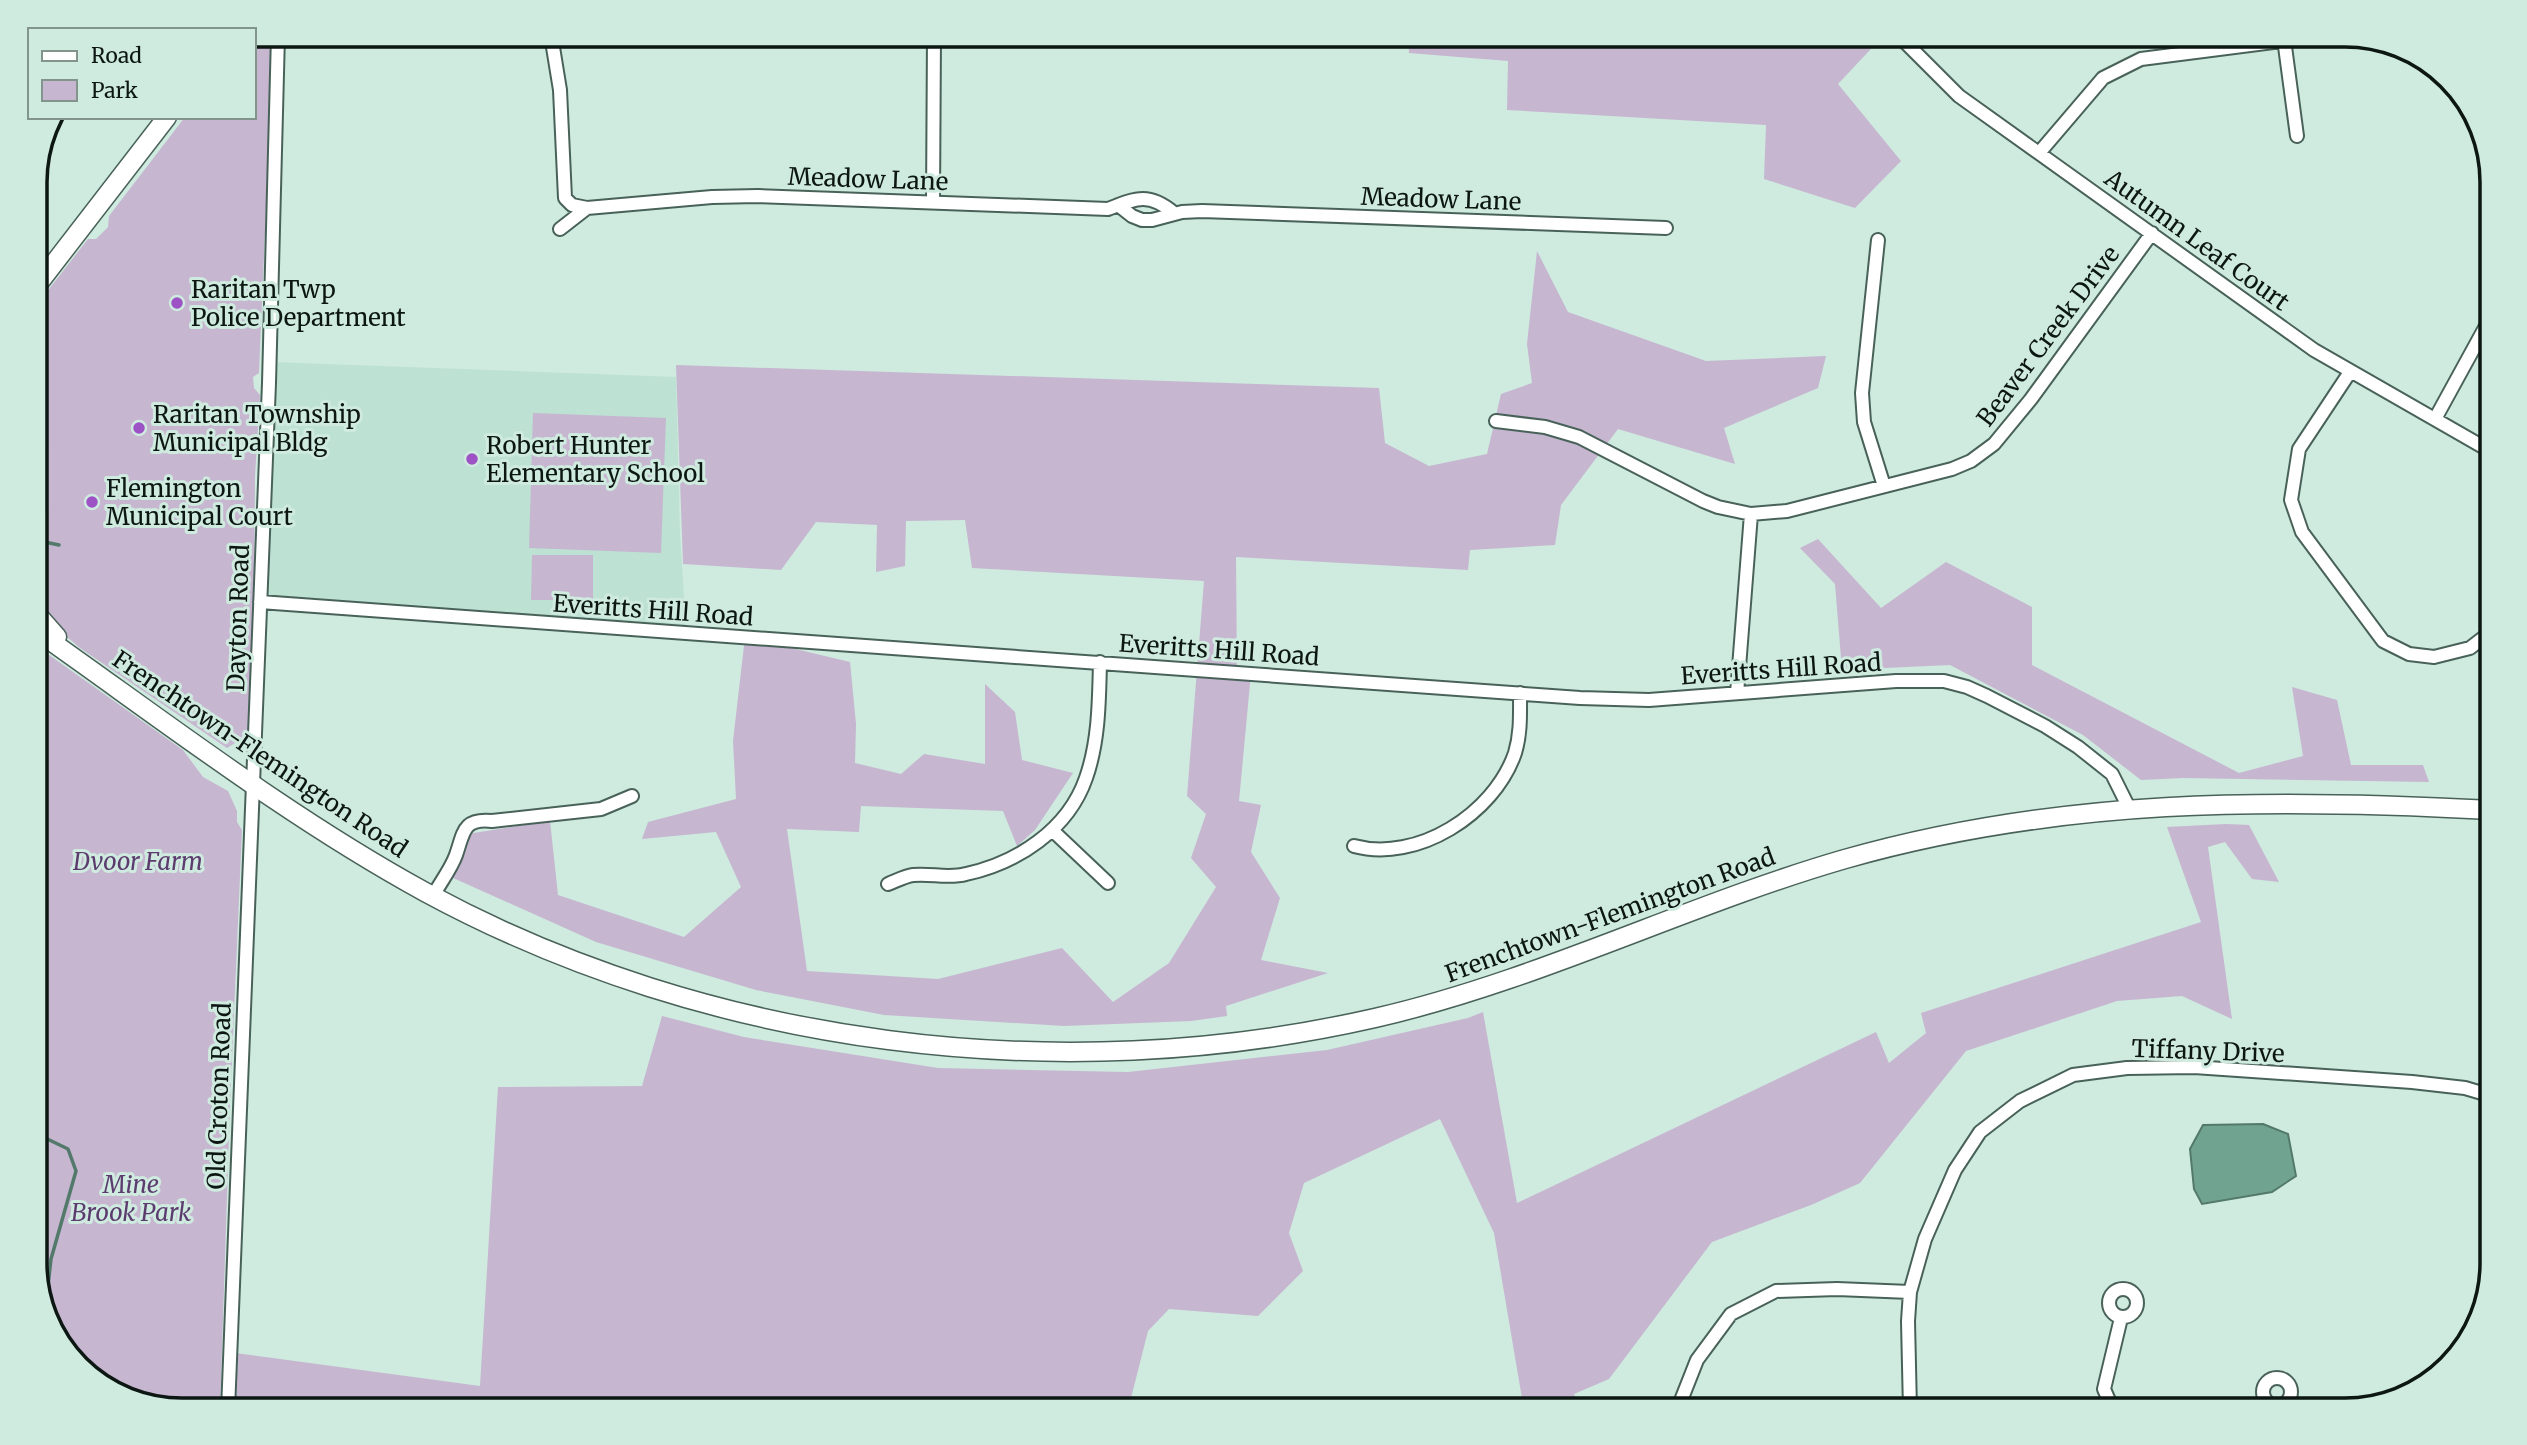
<svg xmlns="http://www.w3.org/2000/svg" width="2527" height="1445" viewBox="0 0 2527 1445" font-family="Merriweather,serif">
<style>
.built{fill:#bde1d3}
.green{fill:#c6b6d0}
.water{fill:#71a391;stroke:#53796b;stroke-width:2}
.lines{fill:none;stroke-linecap:round;stroke-linejoin:round}
.stream{stroke:#53796b;stroke-width:3.5}
.street-casing{stroke:#496259;stroke-width:16}
.secondary-casing{stroke:#496259;stroke-width:21}
.street{stroke:#fff;stroke-width:12}
.secondary{stroke:#fff;stroke-width:18}
.poi-dot{fill:#9d52c5;stroke:#cfeadf;stroke-width:2.5}
.labels{text-anchor:middle;dominant-baseline:central;stroke-width:6;stroke-linejoin:round;paint-order:stroke}
.street-label{font-size:24px;fill:#0c1612;stroke:#cfeadf}
.poi-label{font-size:24px;fill:#0c1612;stroke:#cfeadf;text-anchor:start}
.park-label{font-size:24px;font-style:italic;fill:#5c3c6f;stroke:#cfeadf}
.rim{fill:none;stroke:#0c1612;stroke-width:3.5}
</style>
<rect width="100%" height="100%" fill="#cfeadf"/>
<path class="built" d="M270,362L676,377L680,534L686,629L272,599L260,586Z"/>
<path class="green" d="M1408,35H1884L1838,84L1901,161L1855,208L1764,179L1766,125L1507,110L1508,61L1409,53Z
M261,42L272,51V66L259,373L253,377L254,388L260,395L255,476L254,623L248,735L227,748L80,648L59,630L35,599V307L88,239H96L108,227L109,216L185,117H254V45Z
M1537,251L1568,312L1706,361L1826,356L1818,388L1724,428L1735,464L1618,429L1561,505L1555,545L1470,550L1468,570L1236,557L1237,671L1251,673L1239,801L1261,805L1251,852L1280,898L1261,960L1328,973L1226,1006L1227,1016L1191,1021L1064,1026L884,1015L756,990L596,942L451,877L461,835L550,821L558,895L684,937L741,887L716,832L642,839L648,822L736,799L733,741L745,637L850,662L856,724L855,763L901,774L924,754L985,764V684L1015,712L1022,760L1073,773L1035,830L1017,846L1003,811L861,806L859,832L787,829L807,971L938,979L1062,948L1113,1002L1169,963L1216,887L1191,858L1206,814L1187,796L1204,581L972,568L965,520L906,521L905,566L876,572L877,525L816,522L781,570L683,564L676,365L1379,388L1385,443L1429,466L1487,454L1501,394L1532,383L1527,344Z
M533,413L666,418L661,553L529,548Z
M1818,539L1881,608L1946,562L2032,607V665L2239,773L2303,756L2292,687L2337,700L2351,765H2423L2429,782L2183,778L2141,780L2083,735L1950,665L1842,670L1835,584L1800,548Z
M532,555H593V600H531Z
M35,645L183,750L203,777L228,791L237,811V822L242,830L230,1105L220,1410H182L109,1390L60,1344L35,1272Z
M2226,824L2249,825L2279,882L2252,879L2225,842L2208,847L2232,1019L2182,996L2117,1001L1966,1051L1860,1183L1811,1205L1712,1242L1609,1379L1574,1394L1579,1410H1524L1494,1233L1440,1119L1304,1183L1289,1233L1303,1271L1258,1316L1169,1309L1148,1331L1128,1410H429L416,1408L413,1410H232L235,1353L480,1386L498,1087L642,1086L662,1016L744,1037L938,1068L1128,1072L1327,1050L1468,1018L1483,1012L1517,1203L1876,1032L1889,1063L1926,1033L1921,1013L2201,922L2167,827Z"/>
<path class="water" d="M2263,1124L2288,1134L2296,1176L2272,1192L2202,1204L2194,1189L2190,1149L2203,1125Z"/>
<g class="lines">
<path class="stream" d="M35,540L59,545
M35,1133L68,1149L76,1171L51,1259L46,1303"/>
<g class="street-casing">
<path id="street" d="M551,35L560,90L565,198L572,205L587,208L712,197L758,196L1108,209C1136,198 1149,192 1174,213
M1898,35L1959,96L2314,350L2492,452
M2284,39L2297,136
M2039,153L2103,78L2141,59L2329,35
M933,202L934,35
M1118,205L1132,216L1142,220H1152L1182,212L1202,211L1666,228
M560,229L587,208
M1878,240L1862,393L1864,422L1884,486
M2350,372L2299,449L2291,500L2302,532L2383,641L2409,654L2434,657L2470,648L2492,631
M2435,419L2492,315
M1496,421L1545,427L1579,437L1703,501L1718,507L1751,514L1787,511L1952,469L1971,461L1994,444L2031,399L2152,233
M260,602L1580,698L1649,700L1896,681H1944L1967,687L1987,696L2045,726L2078,747L2112,774L2129,808
M1737,693L1751,514
M1052,830L1108,883
M1354,846C1417,863 1494,814 1515,753C1521,733 1520,714 1520,693
M888,884C896,881 905,876 913,875C931,873 948,879 966,874C1017,863 1068,830 1086,778C1099,741 1099,701 1100,662
M433,896C440,883 451,869 456,855C464,832 463,818 492,821L601,809L632,796
M2109 1303a14 14 0 1 1 28 0a14 14 0 1 1-28 0Z
M2263 1392a14 14 0 1 1 28 0a14 14 0 1 1-28 0Z
M228,1410L269,383L278,35
M1681,1410L1682,1398L1697,1360L1731,1314L1776,1291L1837,1289L1910,1292
M1910,1410L1908,1321L1910,1292L1925,1239L1955,1170L1980,1132L2020,1101L2073,1075L2127,1068L2194,1067L2412,1082L2465,1088L2492,1096
M2113,1410L2104,1389L2121,1318"/>
</g>
<g class="secondary-casing">
<path id="secondary" d="M35,288L167,117
M35,612L57,637
M35,630C163,720 288,817 425,892C711,1047 1059,1090 1375,1018C1537,981 1686,905 1845,859C2059,798 2271,798 2492,810"/>
</g>
<use href="#street" class="street"/>
<use href="#secondary" class="secondary"/>
</g>
<g class="poi-dot">
<circle cx="177" cy="303" r="7"/>
<circle cx="139" cy="428" r="7"/>
<circle cx="472" cy="459" r="7"/>
<circle cx="92" cy="502" r="7"/>
</g>
<g class="labels">
<g class="street-label">
<text transform="translate(868 179) rotate(2)">Meadow Lane</text>
<text transform="translate(1441 199) rotate(2)">Meadow Lane</text>
<text transform="translate(2197 240) rotate(36)">Autumn Leaf Court</text>
<text transform="translate(2048 336) rotate(-53)">Beaver Creek Drive</text>
<text transform="translate(653 610) rotate(4)">Everitts Hill Road</text>
<text transform="translate(238 618) rotate(-88)">Dayton Road</text>
<text transform="translate(1219 650) rotate(4)">Everitts Hill Road</text>
<text transform="translate(1781 669) rotate(-4)">Everitts Hill Road</text>
<text transform="translate(260 754) rotate(34)">Frenchtown-Flemington Road</text>
<text transform="translate(1610 915) rotate(-20)">Frenchtown-Flemington Road</text>
<text transform="translate(2208 1051) rotate(2)">Tiffany Drive</text>
<text transform="translate(219 1096) rotate(-88)">Old Croton Road</text>
</g>
<g class="poi-label">
<text x="191" y="289">Raritan Twp<tspan x="191" dy="28">Police Department</tspan></text>
<text x="153" y="414">Raritan Township<tspan x="153" dy="28">Municipal Bldg</tspan></text>
<text x="486" y="445">Robert Hunter<tspan x="486" dy="28">Elementary School</tspan></text>
<text x="106" y="488">Flemington<tspan x="106" dy="28">Municipal Court</tspan></text>
</g>
<g class="park-label">
<text x="138" y="861">Dvoor Farm</text>
<text x="131" y="1184">Mine<tspan x="131" dy="28">Brook Park</tspan></text>
</g>
</g>
<path d="M0 0H2527V1445H0ZM182 47H2345A135 135 0 0 1 2480 182V1263A135 135 0 0 1 2345 1398H182A135 135 0 0 1 47 1263V182A135 135 0 0 1 182 47Z" fill="#cfeadf" fill-rule="evenodd"/>
<path class="rim" d="M182 47H2345A135 135 0 0 1 2480 182V1263A135 135 0 0 1 2345 1398H182A135 135 0 0 1 47 1263V182A135 135 0 0 1 182 47Z"/>
<rect x="28" y="28" width="228" height="91" fill="#cfeadf" stroke="#81958d" stroke-width="2"/>
<rect x="42" y="51" width="35" height="10" fill="#ffffff" stroke="#81958d" stroke-width="2"/>
<text x="91" y="63" font-size="21" fill="#0c1612">Road</text>
<rect x="42" y="80" width="35" height="21" fill="#c6b6d0" stroke="#81958d" stroke-width="2"/>
<text x="91" y="98" font-size="21" fill="#0c1612">Park</text>
</svg>
